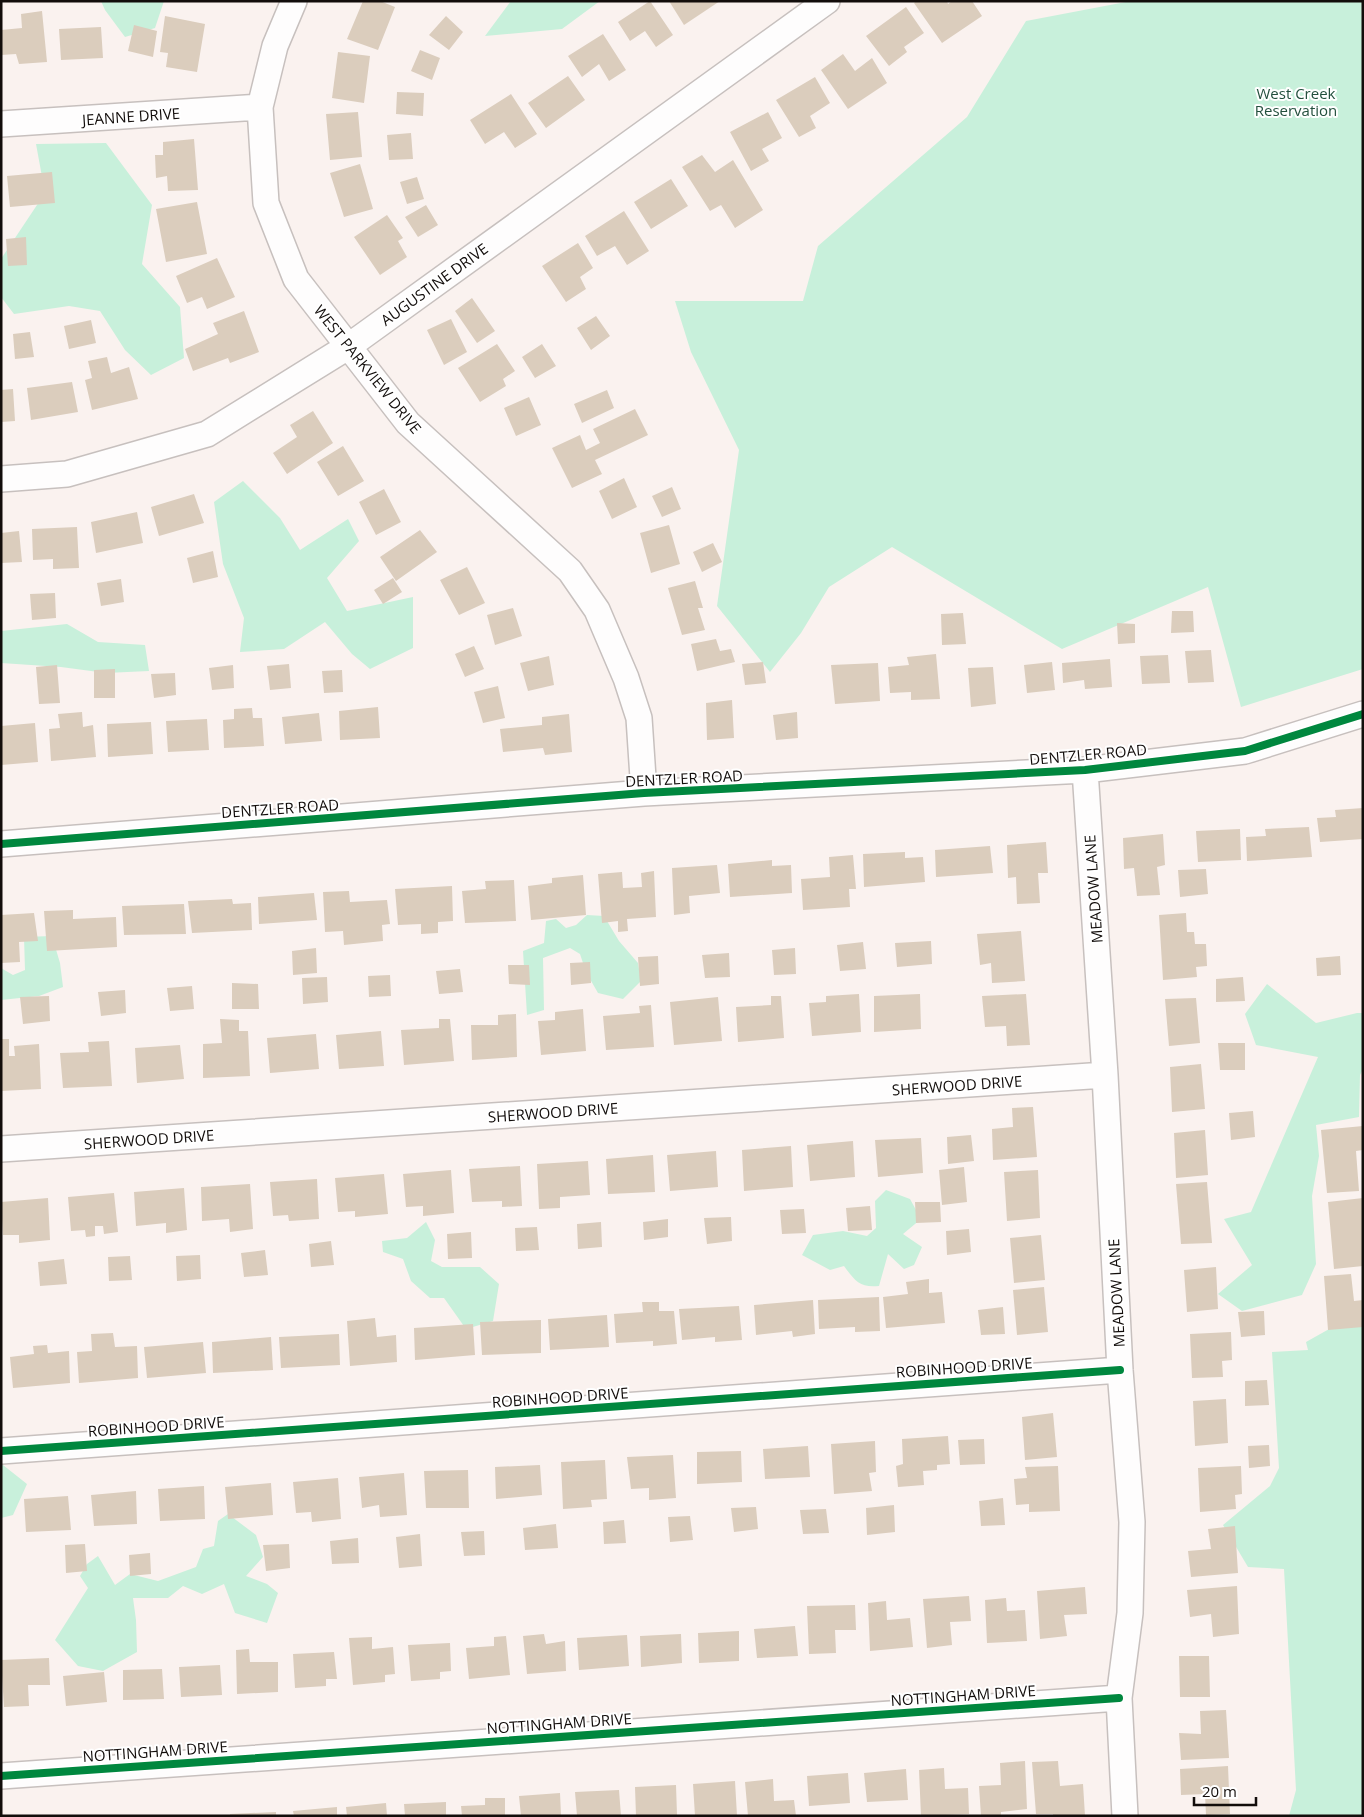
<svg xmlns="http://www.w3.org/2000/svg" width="1364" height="1817" viewBox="0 0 1364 1817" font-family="'Open Sans',sans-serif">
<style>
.green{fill:#c8f0db}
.building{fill:#dbcdbd}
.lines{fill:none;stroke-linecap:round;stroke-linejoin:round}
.minor-casing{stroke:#c7c0be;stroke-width:28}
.minor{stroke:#fefdfd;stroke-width:25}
.cycleway-casing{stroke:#fff;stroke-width:11}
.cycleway{stroke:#00873e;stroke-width:8}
.labels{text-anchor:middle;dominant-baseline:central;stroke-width:4;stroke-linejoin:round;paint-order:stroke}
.park-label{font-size:15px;fill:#234f3d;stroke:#fff}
.street-label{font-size:15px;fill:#120d0b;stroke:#fff}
</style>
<rect width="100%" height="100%" fill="#faf2ef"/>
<path class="green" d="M101,1H164L155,28L125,37L105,10Z
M511,1H600L562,29L485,36Z
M1131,1H1363V669L1241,707L1208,587L1062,649L892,547L829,587L801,633L770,672L717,606L739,450L691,352L675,301H803L818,246L967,117L1026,21Z
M106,143L152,205L142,264L180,307L184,358L151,375L125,350L100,311L69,306L14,314L1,297V259L45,193L36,144Z
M243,481L280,518L300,550L348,519L359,541L327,578L347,611L413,597V648L370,669L352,654L325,622L284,649L240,652L244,618L223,564L214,502Z
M67,624L98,642L145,645L149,671L106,673L61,667L1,663V631Z
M587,915L604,916L619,941L638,963L641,981L623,999L598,993L586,972L580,954L570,948L543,958L544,1010L527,1015L523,951L544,943L546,921L556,919L566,928L576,925Z
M52,936L60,963L63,987L39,996L1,1000V968L13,975L25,970L24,937Z
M1267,984L1316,1023L1357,1013H1363V1069L1360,1075L1359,1117L1316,1125L1319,1156L1312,1196L1316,1264L1302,1295L1242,1311L1218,1294L1252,1265L1224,1219L1251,1212L1318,1057L1256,1045L1245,1014Z
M886,1190L910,1199L921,1219L903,1234L922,1247L914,1265L904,1269L888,1254L879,1286C860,1288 855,1281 844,1266L830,1270L802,1255L813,1235L843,1231L867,1236L876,1228L875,1201Z
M426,1222L435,1240L431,1261L442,1267H480L499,1284L493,1321L466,1329L444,1298H430L411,1281L403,1259L383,1252L382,1241L407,1238Z
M1347,1319H1363V1816H1289L1296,1790L1284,1569L1248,1567L1223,1525L1270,1486L1279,1468L1272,1352L1308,1350L1306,1342Z
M3,1465L27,1484L13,1515L1,1518V1466Z
M228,1514L256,1535L263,1557L246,1576L267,1584L278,1593L267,1623L235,1613L224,1584L202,1594L183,1586L168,1598H133L136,1620L137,1652L103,1671L78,1666L55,1640L88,1588L80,1576L87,1564L98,1556L115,1585L130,1574L158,1581L196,1567L203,1549L214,1546L218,1521Z"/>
<path class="building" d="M363,1H380L395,7L378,50L347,39Z
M650,1L673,35L656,47L645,31L630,41L618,22Z
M669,1H720L684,25Z
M916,1H947L948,4L952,1H972L982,16L942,43L914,3Z
M906,7L924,33L904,47L907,52L889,66L866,36Z
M42,11L47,62L19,64L16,54L1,55V30L22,28L21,14Z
M165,16L205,24L197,72L166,67L168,53L160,52Z
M446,16L463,32L449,50L429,35Z
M134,25L157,31L153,57L128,51Z
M101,27L103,58L61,60L59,29Z
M603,34L626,70L609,81L599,64L582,77L568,56Z
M420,50L440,58L432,80L411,71Z
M338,52L370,56L364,103L332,98Z
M843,54L855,71L872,58L887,83L848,109L821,70Z
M568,76L585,100L546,128L528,103Z
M815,77L830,103L810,116L816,128L799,137L776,100Z
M397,92L424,93L423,116L396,114Z
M511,94L537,134L515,148L504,132L485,144L470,120Z
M358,112L362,157L330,160L326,114Z
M768,112L782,138L762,149L769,161L751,171L730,132Z
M411,133L413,159L389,160L387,135Z
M194,139L198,190L168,191L167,176L156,178L155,155H163V142Z
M702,155L715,172L733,160L763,210L735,228L721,205L710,211L682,167Z
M360,164L373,209L344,217L330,173Z
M52,172L55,203L10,207L7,176Z
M417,177L424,199L407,204L400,182Z
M671,179L688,206L651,229L634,202Z
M197,202L207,254L166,262L156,209Z
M426,205L438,225L418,237L405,217Z
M624,211L649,251L627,265L615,246L597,256L585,236Z
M387,215L403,238L398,241L407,257L380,275L354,237Z
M26,237L27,265L8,266L6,239Z
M578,243L593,268L580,277L586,289L566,302L542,266Z
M217,258L235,297L207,309L202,297L187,303L176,276Z
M472,298L495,331L477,343L455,311Z
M244,311L259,352L230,363L228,358L193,371L185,349L218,334L213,323Z
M596,316L610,336L591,350L577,328Z
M451,319L467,352L444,365L427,330Z
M91,320L96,343L69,349L64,326Z
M30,332L34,357L15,359L13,334Z
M497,344L515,371L503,379L506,386L480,402L458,368Z
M542,344L556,366L535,378L522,357Z
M107,357L111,373L129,367L138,399L92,410L85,380L92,378L88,361Z
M72,382L78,412L31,420L27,388Z
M13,389L15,421L1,422V390Z
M607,390L614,408L582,423L574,404Z
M529,397L541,425L516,436L504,408Z
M635,409L648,435L595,460L602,474L572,488L552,448L580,435L586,450L600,443L593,429Z
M313,411L333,443L287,474L273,453L297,437L290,425Z
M343,446L364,481L338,496L317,462Z
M624,478L637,507L612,519L599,491Z
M672,487L681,509L662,517L652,496Z
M384,489L401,522L376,535L359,502Z
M194,494L204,523L159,536L151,507Z
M137,512L143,543L96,553L91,522Z
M669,525L680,564L651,573L640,533Z
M77,527L79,568L53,569V559L33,560L32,529Z
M420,530L437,552L396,581L380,557Z
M19,531L22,562L1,563V533Z
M713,543L722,562L702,572L693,552Z
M213,551L218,577L193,583L187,558Z
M467,567L485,603L459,615L440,580Z
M393,578L402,592L383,604L374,590Z
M121,579L124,602L101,606L97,583Z
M695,581L703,608H698L705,630L682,635L668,588Z
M55,593L56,618L32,620L30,594Z
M513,608L522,636L495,645L487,615Z
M1172,611H1193L1194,632L1171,633Z
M963,613L966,644L942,645L941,614Z
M1117,623L1135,624V643L1118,644Z
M716,639L720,651L731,649L735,662L697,671L691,644Z
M474,646L484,669L465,677L455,654Z
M1211,650L1214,682L1188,683L1185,651Z
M936,654L940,699L911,700V692L890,693L888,667L909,665L907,657Z
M1168,655L1170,683L1142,684L1140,656Z
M549,656L554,685L528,691L520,663Z
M1110,659L1112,687L1085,689L1084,680L1063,683L1062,663Z
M763,662L766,683L745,685L742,664Z
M1052,662L1055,690L1027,693L1024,665Z
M878,663L880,701L835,704L831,665Z
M289,664L291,688L270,690L267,666Z
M57,665L60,703L39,704L36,667Z
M233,665L234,688L212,690L209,668Z
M993,667L996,704L971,707L968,668Z
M115,669V698H94V670Z
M342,670L343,692L324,693L322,671Z
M175,673L176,695L154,698L151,674Z
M498,686L505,718L483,723L474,692Z
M732,700L734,738L707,740L706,703Z
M378,707L380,738L340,740L339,711Z
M252,708L253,718H262L264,746L224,748L223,720L234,719V709Z
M82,712L83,727L93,725L96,757L51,761L49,729L60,728L58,714Z
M797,712L798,738L776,740L773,715Z
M319,713L322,741L285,744L282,717Z
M569,714L572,752L545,755L543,748L503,752L500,729L542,725V717Z
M207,719L209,750L168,752L166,721Z
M151,722L153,754L108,757L107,724Z
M35,723L38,762L1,765V726Z
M1363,808V839L1320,842L1317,818L1336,817L1335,810Z
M1309,827L1312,857L1247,861L1246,837L1266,836L1265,829Z
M1240,829L1241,860L1198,862L1196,831Z
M1163,834L1165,865L1157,867L1160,895L1137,896L1134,868L1124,869L1123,838Z
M1046,842L1048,873H1038L1040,903L1017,904L1016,877L1008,878L1007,845Z
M990,846L993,873L936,877L935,850Z
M905,852V858L923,857L925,882L864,887L863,854Z
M853,855L856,889H849L850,907L803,910L801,879L830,877L829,857Z
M772,860V866L791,865L792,893L730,897L728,864Z
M717,865L720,893L689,896L690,913L674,915L672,868Z
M1206,869L1208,894L1180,897L1178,870Z
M654,871L656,917L627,919L628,931L618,932V921L602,923L598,874L622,872L623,888L642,887L641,873Z
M583,875L586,915L531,920L528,886L552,883V878Z
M514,880L516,921L465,923L462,891L486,889L485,881Z
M452,886L453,921L438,922V933L421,934V924L398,925L395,889Z
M349,891L350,902L387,900L390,924L382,925L383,941L344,945L343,931L325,932L323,892Z
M314,893L317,920L259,924L258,897Z
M232,899L233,904L251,903L252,930L192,933L188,901Z
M184,904L186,934L124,935L122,906Z
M73,910V919L116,917L117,947L47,951L44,911Z
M34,913L38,941L19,942L20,962L1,963V915Z
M1186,913L1187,932H1194L1195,944H1206L1207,966L1196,967L1197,977L1163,980L1159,915Z
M1021,931L1025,981L992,983L991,963L980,965L977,934Z
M931,941L932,964L897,967L895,943Z
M863,942L866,969L840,971L837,945Z
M316,948L317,973L293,975L292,951Z
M795,948L796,974L774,975L772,950Z
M729,953L730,977L705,978L702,955Z
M658,956L659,984L640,986L638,957Z
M1340,956L1341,975L1317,976L1316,958Z
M590,962L591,983L571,985L570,963Z
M508,965H529L530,985L509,984Z
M460,969L463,992L439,994L436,971Z
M390,975L391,996L369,997L368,976Z
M327,977L328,1002L303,1004L302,978Z
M1243,977L1245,1001L1216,1002V979Z
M232,983L258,984L259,1009H232Z
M192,986L194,1009L170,1011L167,988Z
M125,990L126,1013L101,1016L98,992Z
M859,994L861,1032L812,1036L809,1003L826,1002V996Z
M920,994L921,1029L874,1032V996Z
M1026,994L1030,1045L1007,1046L1006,1026L985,1027L982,996Z
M49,996L50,1021L23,1024L20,997Z
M771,996H781L784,1038L738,1042L736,1007L771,1005Z
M718,997L722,1041L674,1045L670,1002Z
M1196,998L1200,1043L1169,1046L1165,999Z
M651,1005L654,1047L606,1050L603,1016L640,1013L639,1006Z
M583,1009L586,1051L541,1055L538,1021L555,1020V1012Z
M516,1014L517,1057L472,1060L471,1025H498V1015Z
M220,1019L239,1020V1031H248L250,1076L203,1078V1044L222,1043Z
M439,1019H450L454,1061L404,1065L401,1030L439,1028Z
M381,1031L384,1066L339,1069L336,1035Z
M316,1034L319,1069L270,1073L267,1038Z
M1,1039H9V1056H15L14,1046L39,1044L41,1089L1,1091Z
M109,1041L112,1086L63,1088L60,1053L89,1052L88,1042Z
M1218,1043H1245V1070H1220Z
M180,1045L184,1079L137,1083L135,1048Z
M1201,1064L1205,1109L1172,1112L1170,1067Z
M1033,1107L1037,1157L993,1160L992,1129L1013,1127L1012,1108Z
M1253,1111L1255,1137L1231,1140L1229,1113Z
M1363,1126V1150L1356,1151L1359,1191L1327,1193L1321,1130Z
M1205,1130L1208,1175L1176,1178L1174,1133Z
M971,1135L974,1161L948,1164L947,1137Z
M921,1138L923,1173L878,1177L875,1140Z
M853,1141L855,1177L810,1181L807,1145Z
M791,1146L793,1187L744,1191L742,1150Z
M716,1151L718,1187L670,1191L667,1155Z
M653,1155L655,1192L608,1194L606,1159Z
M588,1161L590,1195L560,1197V1208L539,1209L537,1164Z
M520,1166L522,1206L502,1207V1201L472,1202L469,1169Z
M964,1167L967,1202L942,1205L939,1170Z
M451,1170L454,1213L423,1216V1206L406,1207L403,1174Z
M1038,1170L1040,1218L1007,1221L1004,1172Z
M384,1174L388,1214L355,1217V1211L338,1212L335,1178Z
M317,1179L319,1219L289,1221L288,1215L273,1216L270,1182Z
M1207,1182L1212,1243L1181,1244L1176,1184Z
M250,1184L253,1229L230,1232L229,1219L202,1221L201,1187Z
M184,1188L187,1230L166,1233V1223L136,1226L134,1192Z
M114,1193L118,1232L104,1234L103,1226H95V1236L86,1237L85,1230L71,1231L68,1197Z
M48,1198L50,1240L19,1243V1235H3L1,1202Z
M1363,1198V1266L1334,1269L1328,1202Z
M915,1202H940L941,1222L916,1223Z
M870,1206L872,1230L848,1231L846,1208Z
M804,1209L806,1233L782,1234L780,1210Z
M731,1217L732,1241L707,1244L704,1218Z
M668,1219V1237L644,1240L643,1222Z
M601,1222L602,1247L578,1249L577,1224Z
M537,1227L539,1250L516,1251L515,1228Z
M969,1229L971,1252L947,1255L946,1231Z
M471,1232L472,1258L448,1259L447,1234Z
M1041,1235L1045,1280L1014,1283L1010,1238Z
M331,1241L334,1265L311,1267L309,1244Z
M265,1250L268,1275L244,1277L241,1253Z
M200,1255L201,1279L177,1281L176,1256Z
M130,1256L132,1280L109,1281L108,1257Z
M64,1259L67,1284L40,1286L38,1262Z
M1216,1267L1218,1309L1187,1312L1184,1270Z
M1351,1274L1354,1301L1363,1300V1327L1328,1330L1324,1276Z
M929,1279V1293L942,1292L945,1323L886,1328L883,1297L908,1294L906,1282Z
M1044,1287L1048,1332L1017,1335L1013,1290Z
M879,1297L880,1331L855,1332V1327L819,1329L818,1300Z
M813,1300L815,1334L793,1337L792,1331L756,1335L754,1305Z
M642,1302H659V1311H674L677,1344L653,1346V1341L616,1343L614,1314L643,1312Z
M739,1306L742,1340L715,1342V1337L682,1340L679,1309Z
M1003,1307L1005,1334L981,1335L978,1310Z
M1264,1311L1265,1335L1241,1337L1238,1312Z
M607,1315L609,1347L550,1350L548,1319Z
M375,1318L377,1337L396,1335L397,1362L350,1366L347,1321Z
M541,1320V1353L482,1355L480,1322Z
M473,1324L475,1355L415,1360L414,1328Z
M1231,1332L1232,1360L1222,1361L1223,1377L1192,1378L1190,1334Z
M113,1333L115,1347L137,1346L138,1378L79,1383L77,1352L92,1351L91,1334Z
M339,1334L340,1365L281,1368L279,1337Z
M271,1337L273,1370L213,1373L212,1342Z
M203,1342L206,1373L147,1378L144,1347Z
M47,1345L48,1353L69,1351L70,1383L13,1388L10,1357L34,1354L33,1346Z
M1267,1380L1269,1405L1245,1406V1381Z
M1226,1399L1228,1443L1195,1446L1193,1401Z
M1053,1413L1057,1457L1025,1460L1022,1417Z
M948,1436L950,1464L937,1465V1470L923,1471L924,1485L898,1487L896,1466L903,1464L902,1439Z
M984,1439L985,1464L960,1465L958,1440Z
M875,1441L876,1472L869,1473L872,1491L834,1494L831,1444Z
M1269,1445L1270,1466L1249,1468L1248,1446Z
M808,1446L810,1477L765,1479L763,1449Z
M741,1451L742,1482L697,1484V1452Z
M673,1455L676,1498L649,1500V1488L631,1489L627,1457Z
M605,1460L607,1499L591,1500L592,1507L563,1509L561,1462Z
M540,1465L542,1495L496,1499L495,1467Z
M1058,1466L1060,1511L1029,1512V1504L1016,1505L1014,1479L1027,1478L1025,1467Z
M1241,1466L1242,1494L1235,1495L1236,1509L1200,1512L1198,1468Z
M468,1470L469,1508H426L424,1471Z
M404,1473L407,1515L380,1517L379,1505L362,1508L359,1477Z
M338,1478L341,1519L312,1522L311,1512L296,1513L293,1482Z
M271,1483L273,1515L228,1519L225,1487Z
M204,1486L205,1519L160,1521L158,1489Z
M136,1491L137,1524L94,1526L91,1495Z
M68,1496L71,1530L26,1532L24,1499Z
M1003,1498L1005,1525L981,1526L979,1501Z
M894,1505L895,1532L867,1535L866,1508Z
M756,1507L758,1529L734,1532L731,1508Z
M826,1509L829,1533L803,1534L800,1510Z
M690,1516L693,1540L670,1542L668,1517Z
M624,1520L626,1543L604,1544L603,1522Z
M556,1524L558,1548L525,1550L523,1528Z
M1235,1526L1238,1573L1191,1577L1188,1551L1211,1549L1208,1529Z
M484,1531L485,1555L464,1556L461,1532Z
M420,1534L422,1566L399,1568L396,1537Z
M358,1538L359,1563L332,1564L330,1541Z
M85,1544L87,1571L66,1573L65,1545Z
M289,1544L290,1568L266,1571L263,1545Z
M150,1553L151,1574L130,1576L129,1555Z
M1237,1586L1239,1634L1213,1637L1211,1614L1190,1617L1187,1590Z
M1085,1587L1087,1614L1064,1615L1067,1636L1040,1639L1037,1591Z
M969,1596L971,1621L950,1622L952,1645L927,1648L923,1599Z
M1006,1598L1007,1611L1025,1610L1027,1641L987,1643L985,1600Z
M886,1601L887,1620L910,1618L913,1647L870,1651L868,1603Z
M855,1605L856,1630H835L836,1653L809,1654L807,1606Z
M795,1626L798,1656L757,1658L754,1629Z
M739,1631V1661L699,1663L698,1633Z
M544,1634L546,1644L565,1641L566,1671L527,1674L523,1636Z
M681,1634L682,1663L641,1667L640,1636Z
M627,1635L629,1666L579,1670L577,1638Z
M506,1636L510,1675L469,1679L466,1648L494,1646V1637Z
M372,1637V1649L393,1647L395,1674L385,1675V1682L353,1685L349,1638Z
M450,1643L451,1671L440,1672V1679L411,1681L408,1645Z
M249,1649L250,1662H278V1692L237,1694L236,1650Z
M334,1652L337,1679H326V1686L295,1688L293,1654Z
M1179,1656H1209L1210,1697H1180Z
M49,1658L50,1685H28L29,1706L4,1707L1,1660Z
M220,1665L222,1695L181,1697L179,1667Z
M162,1669L164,1699L123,1700V1670Z
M104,1672L107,1702L66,1706L63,1676Z
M1226,1710L1229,1758L1181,1760L1179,1733L1201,1734L1200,1711Z
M1025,1761L1027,1809L1001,1812V1816H981L979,1786L1001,1785L1000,1763Z
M1058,1761L1060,1786L1083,1784L1085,1816H1053V1814H1036L1032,1762Z
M1228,1766L1230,1814L1206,1815L1205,1794L1181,1795L1180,1769Z
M944,1768L945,1789L968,1788L969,1814L921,1816L919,1770Z
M906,1769L908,1800L867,1802L864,1773Z
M848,1773L850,1803L809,1806L807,1776Z
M773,1779L774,1801L794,1800L796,1816H748L745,1782Z
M735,1781L737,1816H695L693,1784Z
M676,1785L677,1815L636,1816L635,1787Z
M619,1790L621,1816H577L575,1792Z
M560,1793L561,1816H521L519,1796Z
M485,1798H505V1816H462L461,1806L485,1805Z
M446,1802V1816H405L404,1804Z
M386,1803L387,1816H347L346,1807Z
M337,1807V1816H294L293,1811Z
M276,1812V1816H230V1814Z"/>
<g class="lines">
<g class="minor-casing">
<path id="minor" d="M294,1L275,46L260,107L266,203L296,279L408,423L570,571L597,610L626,678L639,718L644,793
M1,124L260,107
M1,479L67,474L207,434L349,346L827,1
M1085,770L1105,1075L1120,1370L1132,1522L1130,1613L1119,1698L1125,1816
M1,844L644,793L1085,770L1245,751L1363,714
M1,1149L1105,1075
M1,1451L1120,1370
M1,1776L1119,1698"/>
</g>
<use href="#minor" class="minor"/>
<g class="cycleway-casing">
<path id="cycleway" d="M1,844L644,793L1085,770L1245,751L1363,714
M1,1451L1120,1370
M1,1776L1119,1698"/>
</g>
<use href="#cycleway" class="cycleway"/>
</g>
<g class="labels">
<g class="park-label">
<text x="1296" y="93">West Creek<tspan x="1296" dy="17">Reservation</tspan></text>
</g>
<g class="street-label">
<text transform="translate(131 116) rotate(-4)">JEANNE DRIVE</text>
<text transform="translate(434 284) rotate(-36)">AUGUSTINE DRIVE</text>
<text transform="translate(368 369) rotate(51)">WEST PARKVIEW DRIVE</text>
<text transform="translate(1088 754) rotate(-5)">DENTZLER ROAD</text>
<text transform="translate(684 778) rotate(-3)">DENTZLER ROAD</text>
<text transform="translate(280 808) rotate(-4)">DENTZLER ROAD</text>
<text transform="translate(1093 889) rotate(-94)">MEADOW LANE</text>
<text transform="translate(957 1085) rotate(-4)">SHERWOOD DRIVE</text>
<text transform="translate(553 1112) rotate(-4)">SHERWOOD DRIVE</text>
<text transform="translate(149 1139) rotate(-4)">SHERWOOD DRIVE</text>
<text transform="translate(1116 1293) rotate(-93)">MEADOW LANE</text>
<text transform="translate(964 1367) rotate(-4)">ROBINHOOD DRIVE</text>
<text transform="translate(560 1397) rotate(-4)">ROBINHOOD DRIVE</text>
<text transform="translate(156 1426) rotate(-4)">ROBINHOOD DRIVE</text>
<text transform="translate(963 1695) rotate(-4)">NOTTINGHAM DRIVE</text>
<text transform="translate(559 1723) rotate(-4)">NOTTINGHAM DRIVE</text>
<text transform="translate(155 1751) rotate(-4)">NOTTINGHAM DRIVE</text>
</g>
</g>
<rect width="1364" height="1817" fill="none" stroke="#120d0b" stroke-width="5"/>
<path d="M1194 1797v8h62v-8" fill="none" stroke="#120d0b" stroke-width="2.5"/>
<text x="1202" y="1797" font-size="15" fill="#120d0b" stroke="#ffffff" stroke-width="4" paint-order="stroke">20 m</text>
</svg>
